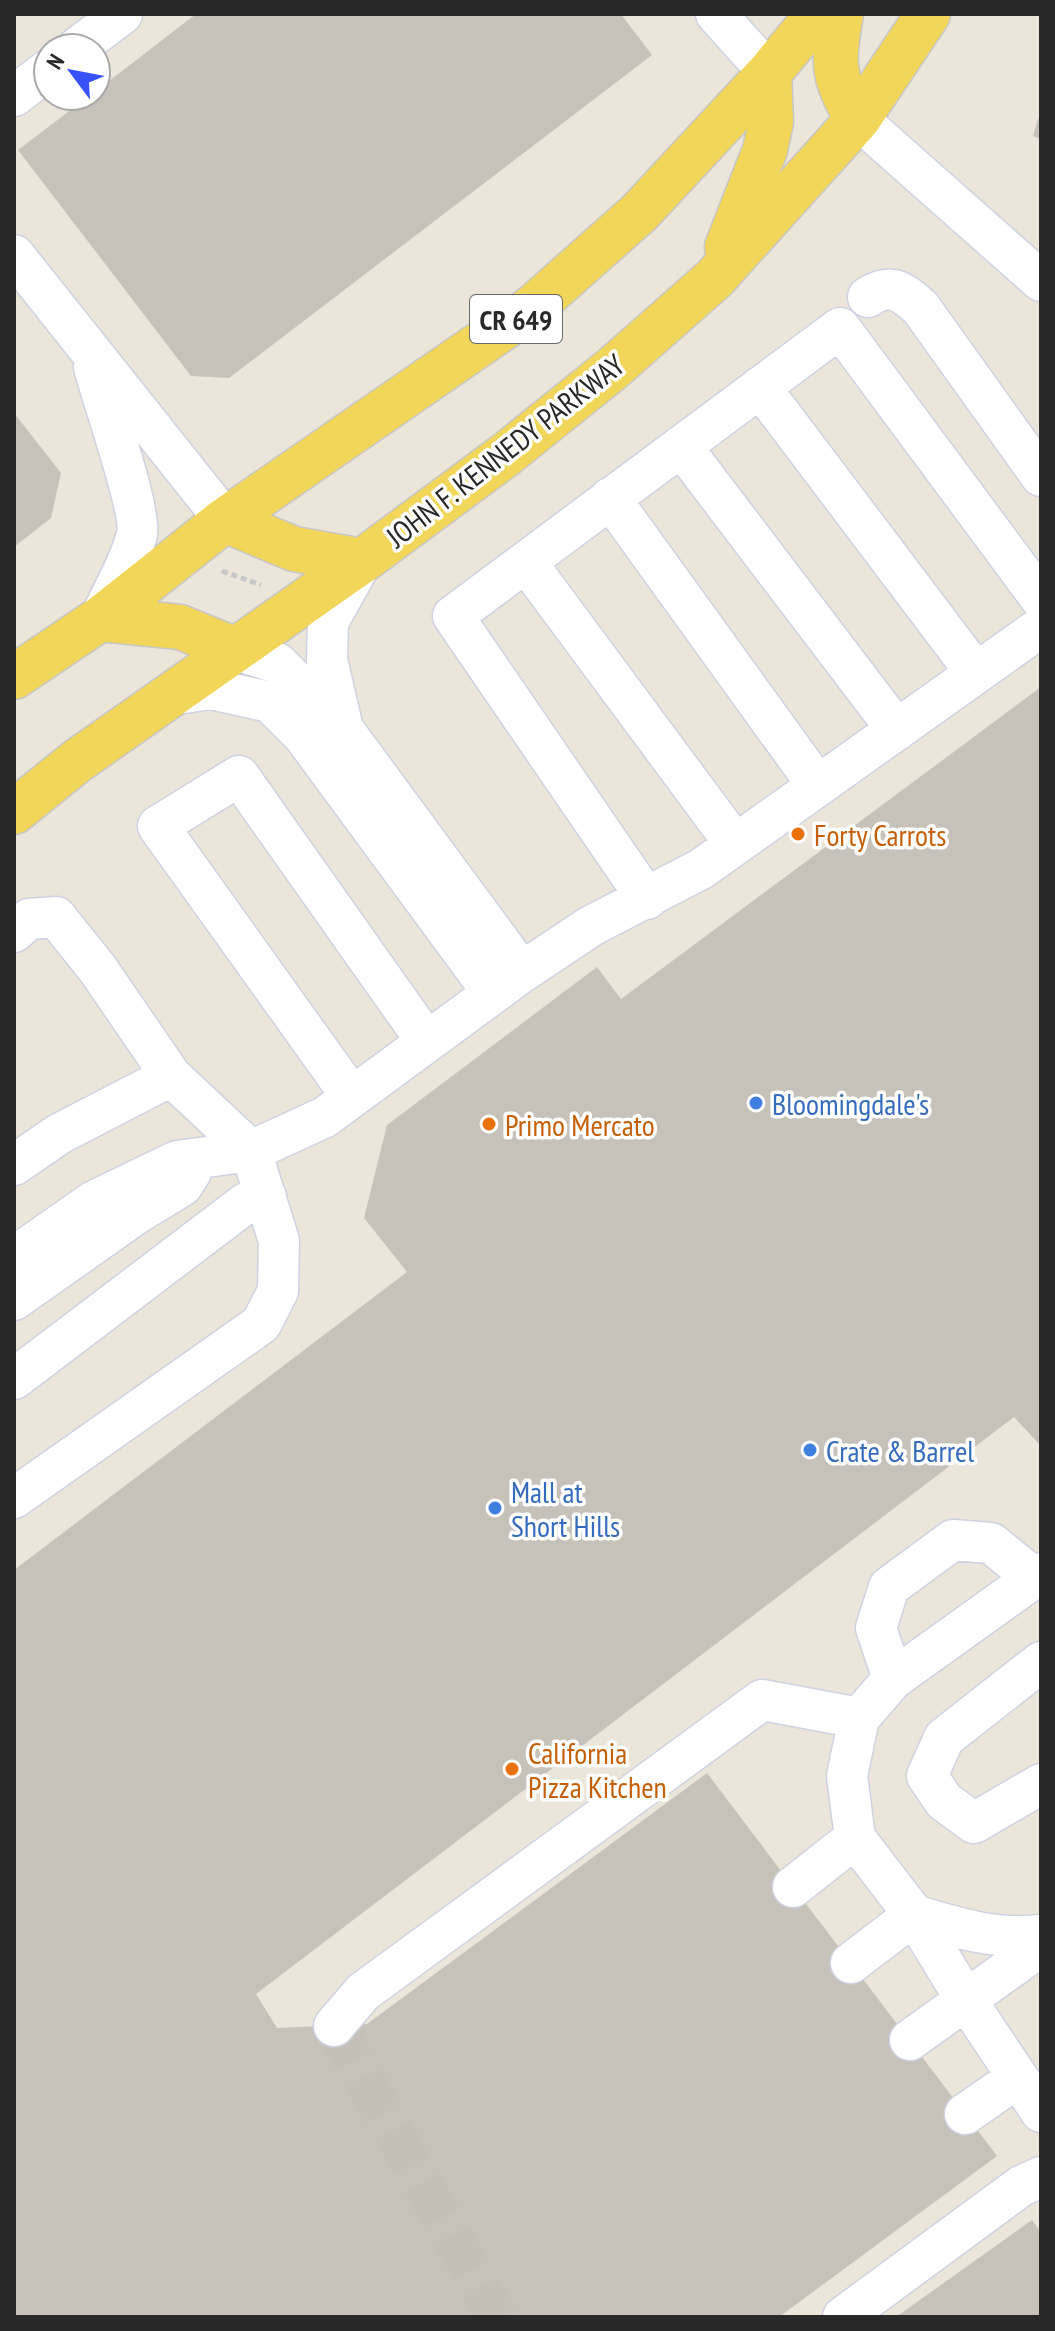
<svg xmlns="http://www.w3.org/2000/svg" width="1055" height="2331" viewBox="0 0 1055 2331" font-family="'PT Sans Narrow',sans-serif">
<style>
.building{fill:#c6c2ba}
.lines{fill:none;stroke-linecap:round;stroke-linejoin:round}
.minor-tunnel{stroke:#c4bfb7;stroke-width:40;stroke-dasharray:40 20;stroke-linecap:butt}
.minor-casing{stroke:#cfd2e2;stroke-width:43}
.major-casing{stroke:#c7c7c7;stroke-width:47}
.path{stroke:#c7c7c7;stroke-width:5;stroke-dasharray:6 4;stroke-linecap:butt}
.minor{stroke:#fff;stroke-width:40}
.major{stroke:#f1d659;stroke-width:44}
.food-dot{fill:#e8710a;stroke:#fff;stroke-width:3}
.shop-dot{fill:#3f7fe0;stroke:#fff;stroke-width:3}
.labels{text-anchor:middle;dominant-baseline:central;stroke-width:7;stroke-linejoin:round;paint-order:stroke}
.shield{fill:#fff;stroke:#696969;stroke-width:2}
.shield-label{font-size:28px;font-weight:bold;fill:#292929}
.street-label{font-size:30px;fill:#292929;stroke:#fff}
.food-label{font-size:30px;fill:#c56008;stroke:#fff;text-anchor:start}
.shop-label{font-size:30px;fill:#366cbe;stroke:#fff;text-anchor:start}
</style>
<rect width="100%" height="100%" fill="#ebe5da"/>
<path class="building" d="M196,14H621L652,55L229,378L191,376L18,150L89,96H96V91Z
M1041,110V139L1033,136Z
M14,413L61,473L51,518L14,547Z
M1041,687V1446L1014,1417L256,1994L277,2028L367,2024L707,1773L997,2156L779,2317H14V1570L407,1272L364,1218L387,1125L597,967L621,999Z
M1032,2220L1041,2232V2317H896Z"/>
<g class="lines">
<path class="minor-tunnel" d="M334,2026L497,2317"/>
<g class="minor-casing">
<path id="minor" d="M716,14L769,73
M77,48L122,14
M14,96L48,70
M858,119L1041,281
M14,255L225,520
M868,297C891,282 901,291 920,307L1041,476
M94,367C102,398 142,511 137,534C130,563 112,592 100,619
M760,387L976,673
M681,446L897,730
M610,498L818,786
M526,562L735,844
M234,649L277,663L343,729L522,972
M170,695L211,689L270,702L303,735L493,993
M343,729L327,660L328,622L362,561
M647,899L453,616L840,328L1041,599
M14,932L29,919L56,917L97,968L171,1076L251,1151L279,1241L278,1291L261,1324L14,1498
M352,1097L158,826L239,776L427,1042
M14,1165L59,1134L171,1076
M14,1257L94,1201L177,1161L251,1151L325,1117L522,972L591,926L701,869L1041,627
M14,1300L136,1214L182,1186L191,1172
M14,1379L246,1203L266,1197
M1041,1573L893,1679L859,1718L847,1776L855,1838L914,1915L966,2000L1041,2112
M1041,1662L944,1738L927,1776L944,1801L974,1823L1041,1784
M893,1679L876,1628L889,1587L953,1540L991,1543L1034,1578
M793,1887L855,1838
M851,1963L914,1915C957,1928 995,1940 1041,1935
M334,2026L363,1992L762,1700L859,1718
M910,2040L1041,1946
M965,2114L1017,2078
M843,2317L1021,2186L1041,2177"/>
</g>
<g class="major-casing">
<path id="major" d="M841,14C833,61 831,78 858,119
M727,247L765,150L771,122L769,73
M225,520L294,549L362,561
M100,619L180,627L234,649
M14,677L100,619L225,520L532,308L640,212L769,73L818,14
M14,812L77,761L362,561L504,456L612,369L714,279L858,119L928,14"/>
</g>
<path class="path" d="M222,571L261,585"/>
<use href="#minor" class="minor"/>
<use href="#major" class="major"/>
</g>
<g class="food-dot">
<circle cx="798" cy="834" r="8"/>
<circle cx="489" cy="1124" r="8"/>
<circle cx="512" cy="1769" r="8"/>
</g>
<g class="shop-dot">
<circle cx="756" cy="1103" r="8"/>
<circle cx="810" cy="1450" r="8"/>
<circle cx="495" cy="1508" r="8"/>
</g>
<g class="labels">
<rect class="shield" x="470" y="295" width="92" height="48" rx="6"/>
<g class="shield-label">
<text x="516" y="319">CR 649</text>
</g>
<g class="street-label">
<text transform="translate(505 450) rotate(-38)">JOHN F. KENNEDY PARKWAY</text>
</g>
<g class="food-label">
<text x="814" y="834">Forty Carrots</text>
<text x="505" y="1124">Primo Mercato</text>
<text x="528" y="1752">California<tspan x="528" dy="34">Pizza Kitchen</tspan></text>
</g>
<g class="shop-label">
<text x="772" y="1103">Bloomingdale's</text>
<text x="826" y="1450">Crate &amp; Barrel</text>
<text x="511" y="1491">Mall at<tspan x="511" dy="34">Short Hills</tspan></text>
</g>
</g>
<rect width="1055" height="2331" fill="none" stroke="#292929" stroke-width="32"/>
<g transform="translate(72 72) rotate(302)"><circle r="38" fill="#ffffff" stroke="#a9a9a9" stroke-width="2"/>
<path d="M0-6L14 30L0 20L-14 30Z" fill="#3751fb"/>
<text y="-12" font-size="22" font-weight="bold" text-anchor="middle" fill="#292929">N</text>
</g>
</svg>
